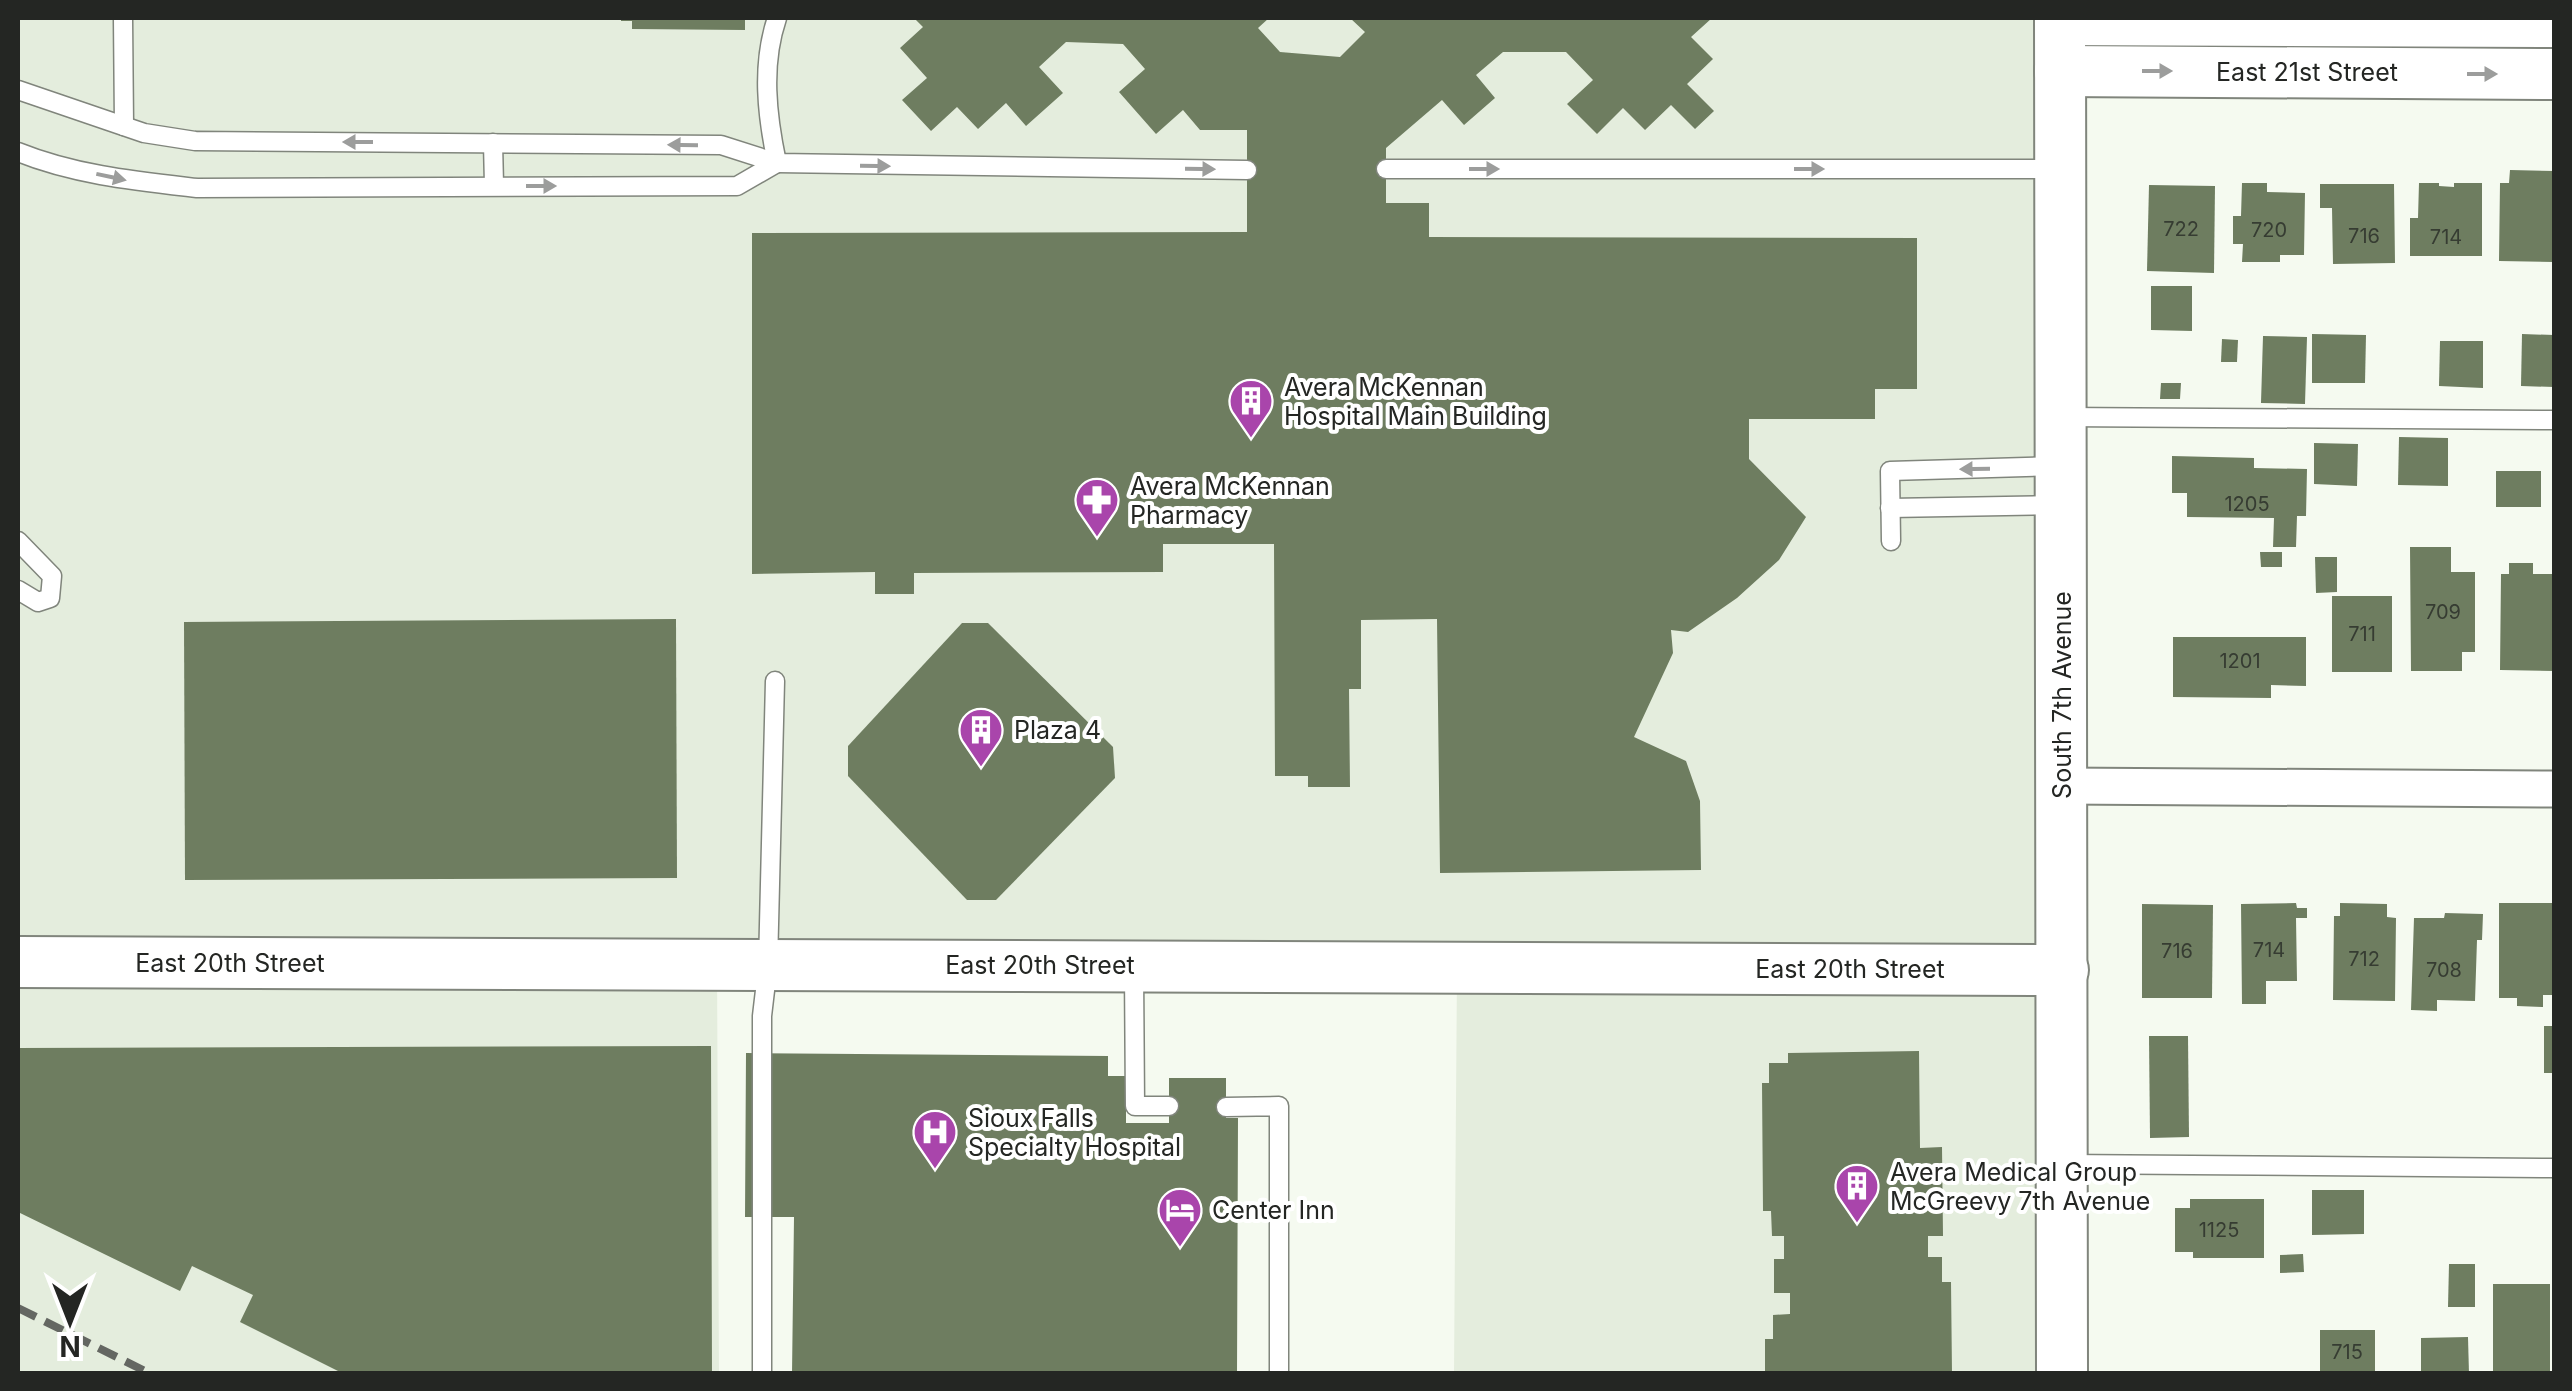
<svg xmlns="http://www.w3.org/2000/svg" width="2572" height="1391" font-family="Inter,sans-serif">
	<rect width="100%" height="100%" fill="#f5faf0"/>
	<path fill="#e4eddd" d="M18,18H2060L2062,1373H1454L1457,968L717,965L719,1373H18Z"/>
	<g fill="#6e7d60">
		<path d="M621,18H745V30L632,29V21H621Z"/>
		<path d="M914,18H1269L1258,28L1280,52L1340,57L1365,32L1350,18H1712L1691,37L1713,59L1687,84L1714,111L1695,129L1671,105L1645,130L1623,108L1597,134L1567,104L1593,80L1566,52H1503L1476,75L1495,98L1464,125L1442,100L1386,148V203H1429V237L1917,238V389H1875V419H1749V459L1806,517L1779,560L1737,598L1688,632L1671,630L1673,653L1634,737L1686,761L1700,801L1701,870L1440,873L1437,619L1361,620V689H1349L1350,787H1308V776H1275L1274,544H1163V572L914,573V594H875V572L752,574V233L1247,232V130H1200L1183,110L1156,134L1119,92L1145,69L1123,44L1066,42L1039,67L1063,93L1026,126L1006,103L978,129L957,107L931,131L902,100L927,78L900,48L923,27Z"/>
		<path d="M2510,170L2554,171V262L2499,261L2500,183H2509Z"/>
		<path d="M2242,183H2267V192L2305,193L2304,255H2280V262H2242L2243,244H2233V216H2241Z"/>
		<path d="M2419,183H2439V186L2454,187V183H2482V256H2410V218H2418Z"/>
		<path d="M2320,184H2394L2395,263L2333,264L2332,208H2320Z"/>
		<path d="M2149,185L2215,186L2214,273L2147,271Z"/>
		<path d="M2151,286H2192V331L2151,330Z"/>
		<path d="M2312,334L2366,335L2365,383H2312Z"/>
		<path d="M2522,334L2554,335V387L2521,386Z"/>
		<path d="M2263,336L2307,337L2305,404L2261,403Z"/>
		<path d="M2222,339L2238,340L2237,362H2221Z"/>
		<path d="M2440,341H2483V388L2439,386Z"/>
		<path d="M2161,383H2181L2180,399H2160Z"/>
		<path d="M2399,437L2448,438V486L2398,485Z"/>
		<path d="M2314,443L2358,444L2357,486L2314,484Z"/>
		<path d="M2172,456L2254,458V468L2307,469L2306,516H2297L2296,547H2273L2274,518L2187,517V493H2172Z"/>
		<rect x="2496" y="471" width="45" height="36"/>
		<path d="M2410,547H2451V572H2475V652H2462V671H2411Z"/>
		<path d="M2260,552H2282V567H2261Z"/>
		<path d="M2315,557H2337V592L2316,593Z"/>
		<path d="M2509,563H2533V574H2554V671L2500,670L2501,574H2509Z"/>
		<rect x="2332" y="596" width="60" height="76"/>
		<path d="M676,619L677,878L185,880L184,622Z"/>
		<path d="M962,623H988L1113,747L1115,778L996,900H967L848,776V746Z"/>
		<path d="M2173,637H2306V686L2271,685V698L2173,697Z"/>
		<path d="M2296,903L2297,908H2307V918H2296L2297,981H2266V1004H2242L2241,904Z"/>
		<path d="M2340,903L2387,904V917L2396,918L2395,1001L2333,1000L2334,916H2340Z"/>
		<path d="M2499,903H2554V995H2543V1007L2517,1006V998H2499Z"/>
		<path d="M2142,904L2213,905L2212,998H2142Z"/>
		<path d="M2445,913L2483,914L2482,940H2477L2475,1001L2437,1000V1011L2411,1010L2414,918H2444Z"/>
		<rect x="2544" y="1026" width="10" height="47"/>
		<path d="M2149,1036H2188L2189,1137L2150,1138Z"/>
		<path d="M711,1046L712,1374H344L240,1322L253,1295L192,1266L180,1291L18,1212V1048Z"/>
		<path d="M1919,1051L1920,1148L1942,1147L1943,1236H1928V1257H1942V1282H1951L1952,1374H1765V1339H1773V1315L1790,1314V1293H1774V1259H1784V1236H1772L1771,1211H1763L1762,1083H1769V1063H1788V1053Z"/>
		<path d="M746,1053L1108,1056V1076H1126V1123H1169V1078H1226V1118H1238L1237,1374H792L794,1217H745Z"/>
		<path d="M2312,1190H2364V1234L2312,1235Z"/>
		<path d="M2190,1199H2264V1258H2193V1252H2175V1208H2190Z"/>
		<path d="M2303,1254L2304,1272L2280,1273V1255Z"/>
		<path d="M2449,1264H2475V1307H2448Z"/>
		<rect x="2493" y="1284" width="57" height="90"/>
		<rect x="2320" y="1330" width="55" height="44"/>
		<path d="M2468,1337L2469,1374H2421V1338Z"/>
	</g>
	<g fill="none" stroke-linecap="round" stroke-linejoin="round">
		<defs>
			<g id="lane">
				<path d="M123,18L124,126"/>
				<path d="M777,18C761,65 767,116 777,163"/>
				<path d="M18,90L144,133L195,141L721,145L777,163L1247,170"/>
				<path d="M493,143L494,185"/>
				<path d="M18,152C75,175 136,181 197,188L737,186L777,163"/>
				<path d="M1386,169H2056"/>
				<path d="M2061,417L2554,420"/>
				<path d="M1890,508L2060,505"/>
				<path d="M18,541L52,576L50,598L38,602L18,590"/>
				<path d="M1891,541L1890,471L2056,466"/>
				<path d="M1134,970L1135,1106H1169"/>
				<path d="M1226,1107L1279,1106V1374"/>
				<path d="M2063,1164L2554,1168"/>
				<path d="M762,1374V1016L768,965L775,681"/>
			</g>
			<path id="street" d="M2062,786L2554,789"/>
			<g id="secondary">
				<path d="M2060,18L2062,1374"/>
				<path d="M2060,20L2554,22"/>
				<path d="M2060,71L2554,74"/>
				<path d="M18,962L2063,970"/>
			</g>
		</defs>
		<use href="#lane" stroke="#80857c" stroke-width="21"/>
		<use href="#street" stroke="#80857c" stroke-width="39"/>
		<use href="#secondary" stroke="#80857c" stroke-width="54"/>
		<use href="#lane" stroke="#fff" stroke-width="18"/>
		<use href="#street" stroke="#fff" stroke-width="35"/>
		<use href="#secondary" stroke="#fff" stroke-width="50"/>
		<path stroke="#646762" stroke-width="8" stroke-dasharray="20 10" stroke-linecap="butt" d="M18,1308L151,1374"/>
	</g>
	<defs><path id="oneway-solid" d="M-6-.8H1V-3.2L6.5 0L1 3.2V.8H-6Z" transform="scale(2.5)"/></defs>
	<g fill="#9c9d9c">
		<use href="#oneway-solid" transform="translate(2157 71)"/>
		<use href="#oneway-solid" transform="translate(2482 74)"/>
		<use href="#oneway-solid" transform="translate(358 142) rotate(-180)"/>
		<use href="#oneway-solid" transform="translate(683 145) rotate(-179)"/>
		<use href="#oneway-solid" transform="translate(875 166) rotate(1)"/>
		<use href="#oneway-solid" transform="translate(1200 169) rotate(1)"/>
		<use href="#oneway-solid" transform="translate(1484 169)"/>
		<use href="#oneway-solid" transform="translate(1809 169)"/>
		<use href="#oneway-solid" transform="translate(111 177) rotate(12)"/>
		<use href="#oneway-solid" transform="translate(541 186)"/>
		<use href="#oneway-solid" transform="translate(1975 469) rotate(179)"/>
	</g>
	<defs>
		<symbol id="building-pin" viewBox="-11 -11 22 30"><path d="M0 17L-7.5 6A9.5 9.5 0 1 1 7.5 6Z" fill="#a945ab" stroke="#fff"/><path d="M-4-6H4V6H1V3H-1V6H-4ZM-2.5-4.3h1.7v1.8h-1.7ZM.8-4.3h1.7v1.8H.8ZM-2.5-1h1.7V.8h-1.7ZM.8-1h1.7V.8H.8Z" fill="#fff"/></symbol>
		<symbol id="pharmacy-pin" viewBox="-11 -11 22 30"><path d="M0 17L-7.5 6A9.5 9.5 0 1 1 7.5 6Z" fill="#a945ab" stroke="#fff"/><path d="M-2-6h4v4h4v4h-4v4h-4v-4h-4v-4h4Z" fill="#fff"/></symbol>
		<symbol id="hospital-pin" viewBox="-11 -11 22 30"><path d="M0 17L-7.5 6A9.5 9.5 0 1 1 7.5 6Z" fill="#a945ab" stroke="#fff"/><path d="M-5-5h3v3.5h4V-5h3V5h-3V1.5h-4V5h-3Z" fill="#fff"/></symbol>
		<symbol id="hotel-pin" viewBox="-11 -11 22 30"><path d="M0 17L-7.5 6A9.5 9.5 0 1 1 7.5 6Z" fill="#a945ab" stroke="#fff"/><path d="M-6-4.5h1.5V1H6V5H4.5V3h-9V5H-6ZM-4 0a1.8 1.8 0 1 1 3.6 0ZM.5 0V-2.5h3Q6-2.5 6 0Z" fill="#fff"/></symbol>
	</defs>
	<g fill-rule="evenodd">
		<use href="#building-pin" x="1226" y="376" width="50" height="68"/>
		<use href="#pharmacy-pin" x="1072" y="475" width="50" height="68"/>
		<use href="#building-pin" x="956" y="705" width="50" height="68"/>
		<use href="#hospital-pin" x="910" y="1107" width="50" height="68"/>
		<use href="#building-pin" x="1832" y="1161" width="50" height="68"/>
		<use href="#hotel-pin" x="1155" y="1185" width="50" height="68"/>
	</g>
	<g text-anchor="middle" stroke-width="8" stroke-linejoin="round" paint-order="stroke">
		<g font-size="20" fill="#363c32">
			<text x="2181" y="236">722</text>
			<text x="2269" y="237">720</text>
			<text x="2364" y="243">716</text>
			<text x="2446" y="244">714</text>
			<text x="2247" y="511">1205</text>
			<text x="2443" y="619">709</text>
			<text x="2362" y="641">711</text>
			<text x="2240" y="668">1201</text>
			<text x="2269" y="957">714</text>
			<text x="2177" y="958">716</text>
			<text x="2364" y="966">712</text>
			<text x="2444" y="977">708</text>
			<text x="2219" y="1237">1125</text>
			<text x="2347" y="1359">715</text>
		</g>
		<g font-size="25" fill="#242623" stroke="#fff">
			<text x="2307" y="81">East 21st Street</text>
			<text transform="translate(2062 695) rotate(-90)" y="9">South 7th Avenue</text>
			<text x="230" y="972">East 20th Street</text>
			<text x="1040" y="974">East 20th Street</text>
			<text x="1850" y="978">East 20th Street</text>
		</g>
		<g font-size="25" fill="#242623" stroke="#fff" text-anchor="start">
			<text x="1284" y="396">Avera McKennan<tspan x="1284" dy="29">Hospital Main Building</tspan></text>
			<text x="1130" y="495">Avera McKennan<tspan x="1130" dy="29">Pharmacy</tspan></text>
			<text x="1014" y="739">Plaza 4</text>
			<text x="968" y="1127">Sioux Falls<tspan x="968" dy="29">Specialty Hospital</tspan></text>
			<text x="1890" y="1181">Avera Medical Group<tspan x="1890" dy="29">McGreevy 7th Avenue</tspan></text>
			<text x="1212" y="1219">Center Inn</text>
		</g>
	</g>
	<rect width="2572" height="1391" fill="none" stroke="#242623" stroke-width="40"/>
	<g transform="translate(70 1321) rotate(180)" stroke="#ffffff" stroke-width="8" paint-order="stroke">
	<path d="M0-8L18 38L0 25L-18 38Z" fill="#242623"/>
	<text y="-15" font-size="28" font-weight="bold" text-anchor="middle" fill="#242623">N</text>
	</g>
</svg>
